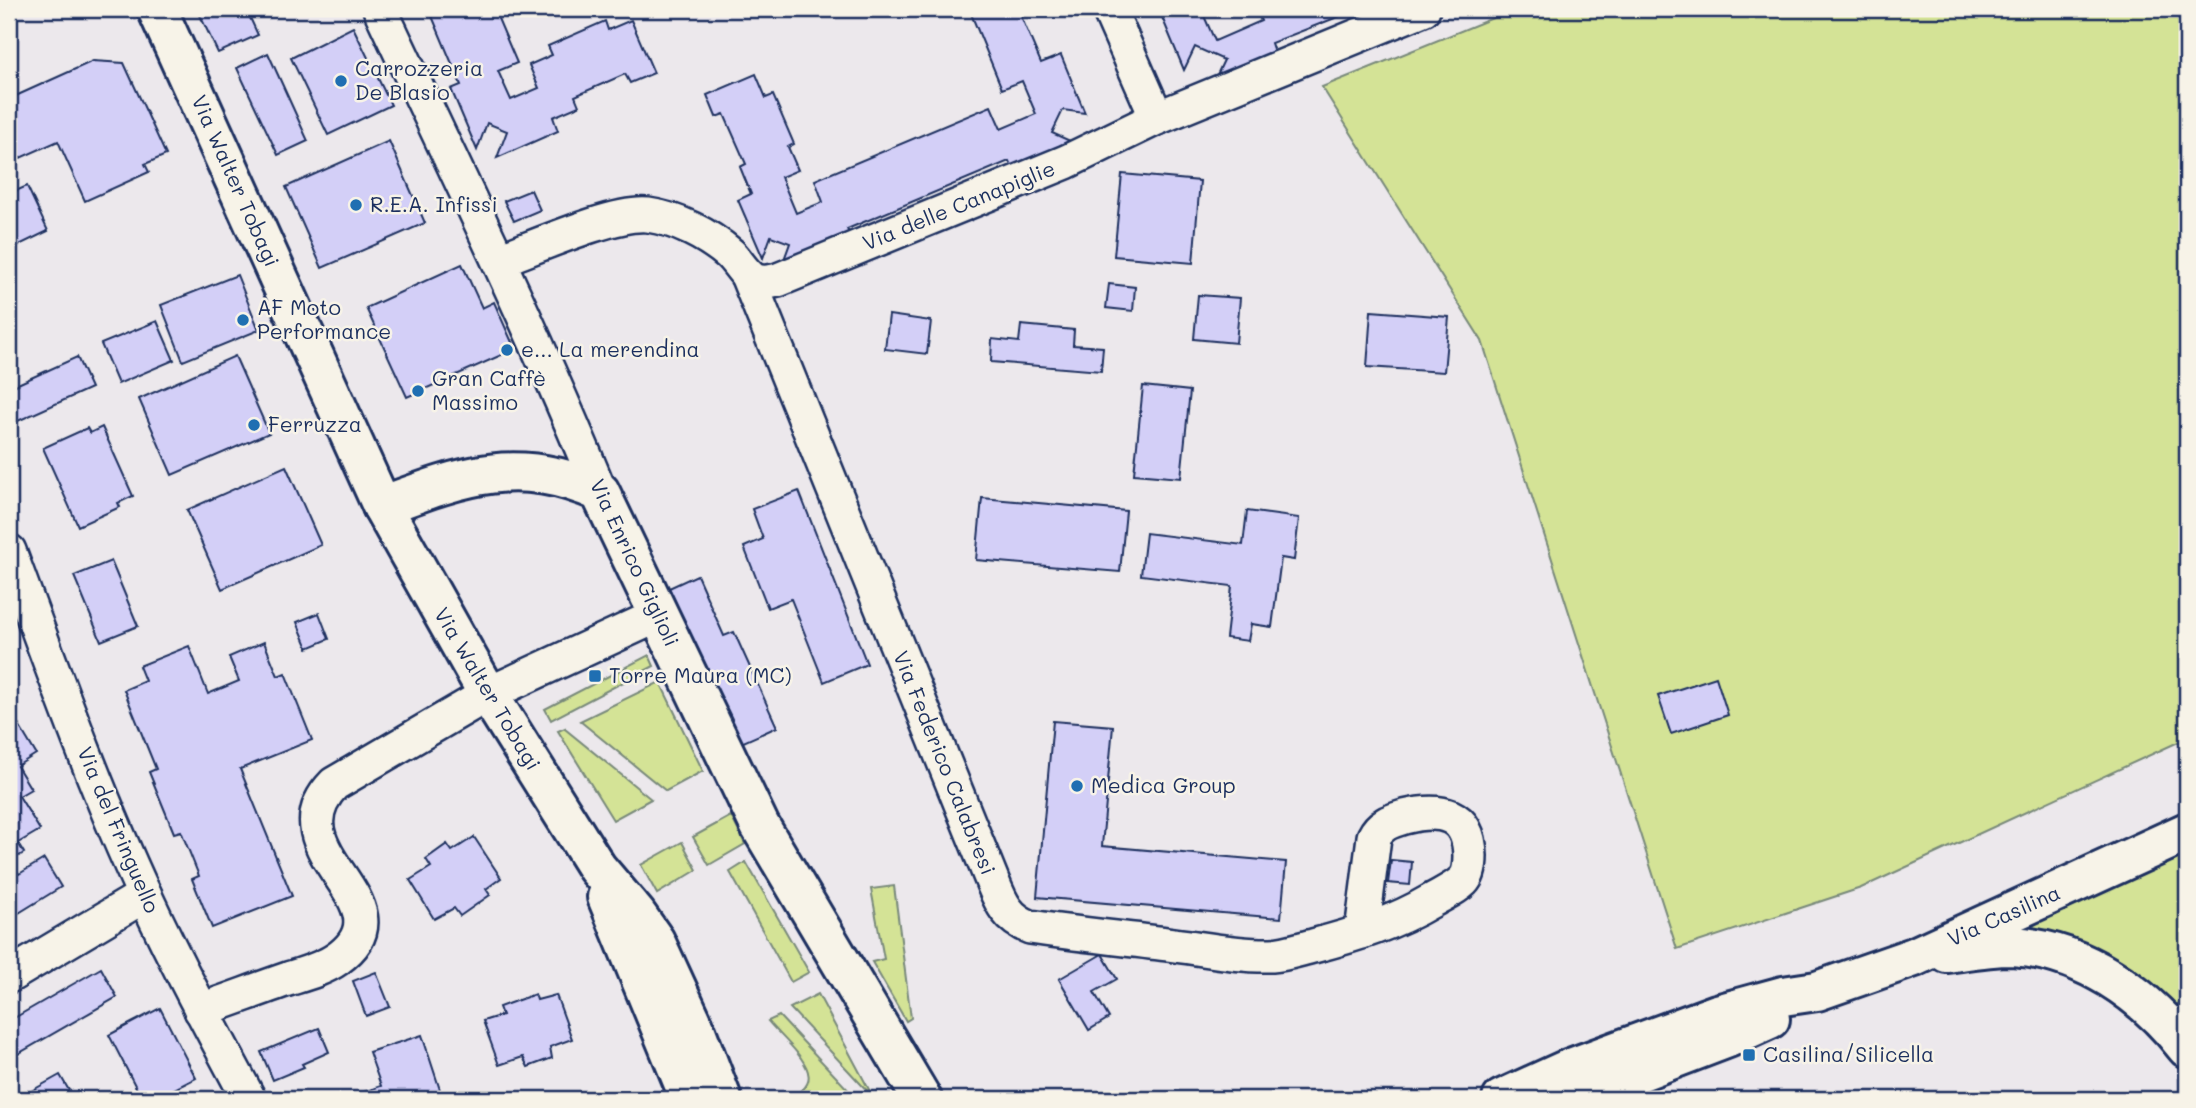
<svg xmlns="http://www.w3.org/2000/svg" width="2196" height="1108" font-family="Mali,sans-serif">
	<rect width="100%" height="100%" fill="#ece8ec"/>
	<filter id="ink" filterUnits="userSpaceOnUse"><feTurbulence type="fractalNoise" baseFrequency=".0143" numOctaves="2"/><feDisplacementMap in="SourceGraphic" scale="14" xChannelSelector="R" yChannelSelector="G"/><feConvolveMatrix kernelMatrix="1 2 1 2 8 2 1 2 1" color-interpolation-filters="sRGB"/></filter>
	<g filter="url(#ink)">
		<g fill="#d4e396" stroke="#78897a" stroke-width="2">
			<path d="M1515,9H2187V738L1861,888L1677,949L1482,341L1322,87Z"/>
			<path d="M649,655L654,666L551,720L545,709Z"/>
			<path d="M660,682L703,771L666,791L580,721Z"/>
			<path d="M565,728V729L651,799L613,820L558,731Z"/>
			<path d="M731,816L745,844L709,865L693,837Z"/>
			<path d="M682,842L697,870L657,894L641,865Z"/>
			<path d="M2187,851V906L2184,932L2187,1019C2155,983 2115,951 2068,938C2047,932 2024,932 2003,929Z"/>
			<path d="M746,862L809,972L791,982L730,872Z"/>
			<path d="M894,886L911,1018L906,1021L872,962L884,959L871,889Z"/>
			<path d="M818,994L873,1097L790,1008Z"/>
			<path d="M779,1016L854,1096L834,1099H780C841,1085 789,1046 768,1021Z"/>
		</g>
		<g fill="#d3cff7" stroke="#1b2f5e" stroke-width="2">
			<path d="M197,9H246L258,35L218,53Z"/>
			<path d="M429,9H494L517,63L498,71L511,100L539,88L529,65L552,55L548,46L605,21L608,30L631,20L654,73L630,83L625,74L575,96L579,106L553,117L558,131L497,158L507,131L487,123L477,150L451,89L461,85Z"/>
			<path d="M969,9H1018L1041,63L1061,55L1085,113L1063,110L1052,133L1079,145L1014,172L1009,161L847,229L852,239L781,268L790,243L771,236L763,258L738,200L751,194L740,167L746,164L724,114L716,117L707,95L756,74L766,98L773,95L794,144L788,147L798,170L781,177L796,213L823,202L815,180L991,106L1001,129L1036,114L1022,81L1002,89Z"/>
			<path d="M1201,9L1215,41L1261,21L1256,9H1358L1271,43L1275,55L1215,79L1224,60L1195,47L1184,70L1159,10Z"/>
			<path d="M353,27L391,105L328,135L291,58Z"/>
			<path d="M268,53L308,141L278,155L237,68Z"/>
			<path d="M93,61L124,63L166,155L145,164L149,172L85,201L58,141L9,163V99Z"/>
			<path d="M389,141L425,223L322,268L286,187Z"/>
			<path d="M1122,174L1200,181L1193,263L1114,256Z"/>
			<path d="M27,186L48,231L9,250V194Z"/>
			<path d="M531,190L540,210L514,221L504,201Z"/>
			<path d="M462,264L482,308L494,302L515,349L407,397L366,308Z"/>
			<path d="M237,275L259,330L183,361L161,305Z"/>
			<path d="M1109,284L1135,287L1133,311L1106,308Z"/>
			<path d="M1198,295L1240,298L1236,343L1194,339Z"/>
			<path d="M1371,311L1449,317L1444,372L1367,367Z"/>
			<path d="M889,315L931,321L927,354L885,349Z"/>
			<path d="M157,321L174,360L118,384L101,344Z"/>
			<path d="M1021,325L1074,330L1073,345L1103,347L1101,371L991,362L992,339L1019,342Z"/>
			<path d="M235,356L269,433L172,475L139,399Z"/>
			<path d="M77,357L91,388L9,425V388Z"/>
			<path d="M1143,386L1190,391L1181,478L1134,474Z"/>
			<path d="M102,427L133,496L118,503L120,507L78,526L43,448L87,428L90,433Z"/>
			<path d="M286,466L321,545L222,589L187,510Z"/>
			<path d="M799,491L867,664L824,682L791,599L768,608L744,547L763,539L752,509Z"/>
			<path d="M982,498L1126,511L1120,572L976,560Z"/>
			<path d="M1247,511L1299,518L1294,560L1281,558L1272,627L1251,624L1248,641L1226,638L1232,586L1141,575L1146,533L1243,545Z"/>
			<path d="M111,561L138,626L101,641L74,576Z"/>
			<path d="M697,575L724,636L734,632L777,727L739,744L669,588Z"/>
			<path d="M319,613L329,639L308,648L297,622Z"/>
			<path d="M264,642L278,676L285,673L312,740L240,769L292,896L212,928L192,879L199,876L181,831L174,833L149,772L156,769L124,690L145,681L139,666L189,646L208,694L239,681L229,657Z"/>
			<path d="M1716,677L1728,715L1671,734L1658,696Z"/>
			<path d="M9,709L36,754L17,766L31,789L19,796L40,830L18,843L24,853L10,861L19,874L44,859L61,887L9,919Z"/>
			<path d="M1053,721L1113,726L1102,846L1286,862L1281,918L1037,897Z"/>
			<path d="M474,837L501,878L486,889L490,895L460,916L454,908L434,919L410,880L431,867L426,859L447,844L452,851Z"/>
			<path d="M1391,860L1412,862L1410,885L1388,883Z"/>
			<path d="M1102,954L1117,979L1094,992L1109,1018L1089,1030L1059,979Z"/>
			<path d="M101,968L117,997L9,1059V1021Z"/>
			<path d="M376,972L390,1007L366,1016L353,981Z"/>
			<path d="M535,994L537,1000L556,995L572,1039L550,1047L552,1058L528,1067L523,1057L499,1065L483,1021L502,1015L499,1007Z"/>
			<path d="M160,1008L196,1078L155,1099H142L109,1035Z"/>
			<path d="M319,1028L329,1052L302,1064L304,1067L273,1080L261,1052Z"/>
			<path d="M422,1035L443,1099H350L349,1097L381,1086L369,1052Z"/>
			<path d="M60,1075L74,1099H17Z"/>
		</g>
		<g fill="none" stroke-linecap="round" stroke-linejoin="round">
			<defs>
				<g id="minor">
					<path d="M380,9C455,169 533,328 600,492"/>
					<path d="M1109,9L1157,118"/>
					<path d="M499,260C533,248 615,211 648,215C677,219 708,235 730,254C739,263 745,276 756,281C763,283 771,282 778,280L1066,162L1157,118L1423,9"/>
					<path d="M747,275L993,883C1001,903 1008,919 1030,927C1075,934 1121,938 1167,944C1201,948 1237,956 1272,955C1286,954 1300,949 1313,946C1355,935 1394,923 1431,901C1441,895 1455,889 1463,881C1469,875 1470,865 1470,856C1469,812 1440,808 1404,817C1391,821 1380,824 1374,837L1362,932"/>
					<path d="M9,551C52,667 93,784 145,896C177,965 213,1032 249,1099"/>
					<path d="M9,976L145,895"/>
					<path d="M201,1010C230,1000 259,989 288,979C304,974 323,969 337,959C416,903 268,852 334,784L488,694L659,615"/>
				</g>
				<g id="tertiary">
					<path d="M157,9L382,506L488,694L597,868L636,914L655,941L694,1026L722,1099"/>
					<path d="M382,506C463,476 516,455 600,492L760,826L922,1099"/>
					<path d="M607,897L690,1099"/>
				</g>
				<g id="secondary">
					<path d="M1947,953C1968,950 1989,946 2011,946C2082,949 2145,994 2187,1048"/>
					<path d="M1502,1099L1568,1069L1717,1014L1783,996L1817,991L1914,957L2187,832"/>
					<path d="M1568,1099L1728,1038L1770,1019"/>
				</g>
			</defs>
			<use href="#minor" stroke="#1b2f5e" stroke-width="38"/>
			<use href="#tertiary" stroke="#1b2f5e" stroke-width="44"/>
			<use href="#secondary" stroke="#1b2f5e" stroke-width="44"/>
			<use href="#minor" stroke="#f7f3e8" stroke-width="33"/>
			<use href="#tertiary" stroke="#f7f3e8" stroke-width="38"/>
			<use href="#secondary" stroke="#f7f3e8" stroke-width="38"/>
		</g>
	</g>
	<g fill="#1f6fb2" stroke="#f7f3e8" stroke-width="2.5">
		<circle cx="341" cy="81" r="7"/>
		<circle cx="356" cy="205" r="7"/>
		<circle cx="243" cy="320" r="7"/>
		<circle cx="507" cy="350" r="7"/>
		<circle cx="418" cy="391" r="7"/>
		<circle cx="254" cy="425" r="7"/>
		<rect x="588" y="669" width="14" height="14" rx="3.5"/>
		<circle cx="1077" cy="786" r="7"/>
		<rect x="1742" y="1048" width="14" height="14" rx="3.5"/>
	</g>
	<g text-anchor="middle" stroke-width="5" stroke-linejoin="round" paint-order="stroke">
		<g font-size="21" fill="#1b2f5e" stroke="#f7f3e8" text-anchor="start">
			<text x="355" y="76">Carrozzeria<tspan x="355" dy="24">De Blasio</tspan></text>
			<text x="370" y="212">R.E.A. Infissi</text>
			<text x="257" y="315">AF Moto<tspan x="257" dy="24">Performance</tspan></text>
			<text x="521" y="357">e... La merendina</text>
			<text x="432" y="386">Gran Caffè<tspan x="432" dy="24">Massimo</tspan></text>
			<text x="268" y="432">Ferruzza</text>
			<text x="609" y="683">Torre Maura (MC)</text>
			<text x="1091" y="793">Medica Group</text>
			<text x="1763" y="1062">Casilina/Silicella</text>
		</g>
		<g font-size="21" fill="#1b2f5e" stroke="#f7f3e8">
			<text transform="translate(235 181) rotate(66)" y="7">Via Walter Tobagi</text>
			<text transform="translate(959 206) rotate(-22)" y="7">Via delle Canapiglie</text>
			<text transform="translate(634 563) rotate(65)" y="7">Via Enrico Giglioli</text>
			<text transform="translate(487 689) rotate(59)" y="7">Via Walter Tobagi</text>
			<text transform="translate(944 763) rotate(68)" y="7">Via Federico Calabresi</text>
			<text transform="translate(118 830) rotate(67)" y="7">Via del Fringuello</text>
			<text transform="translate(2004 916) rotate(-24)" y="7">Via Casilina</text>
		</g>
	</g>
	<rect width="2196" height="1108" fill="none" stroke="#f7f3e8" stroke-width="35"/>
	<rect x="18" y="18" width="2161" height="1073" fill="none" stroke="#1b2f5e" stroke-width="2.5" filter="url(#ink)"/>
</svg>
